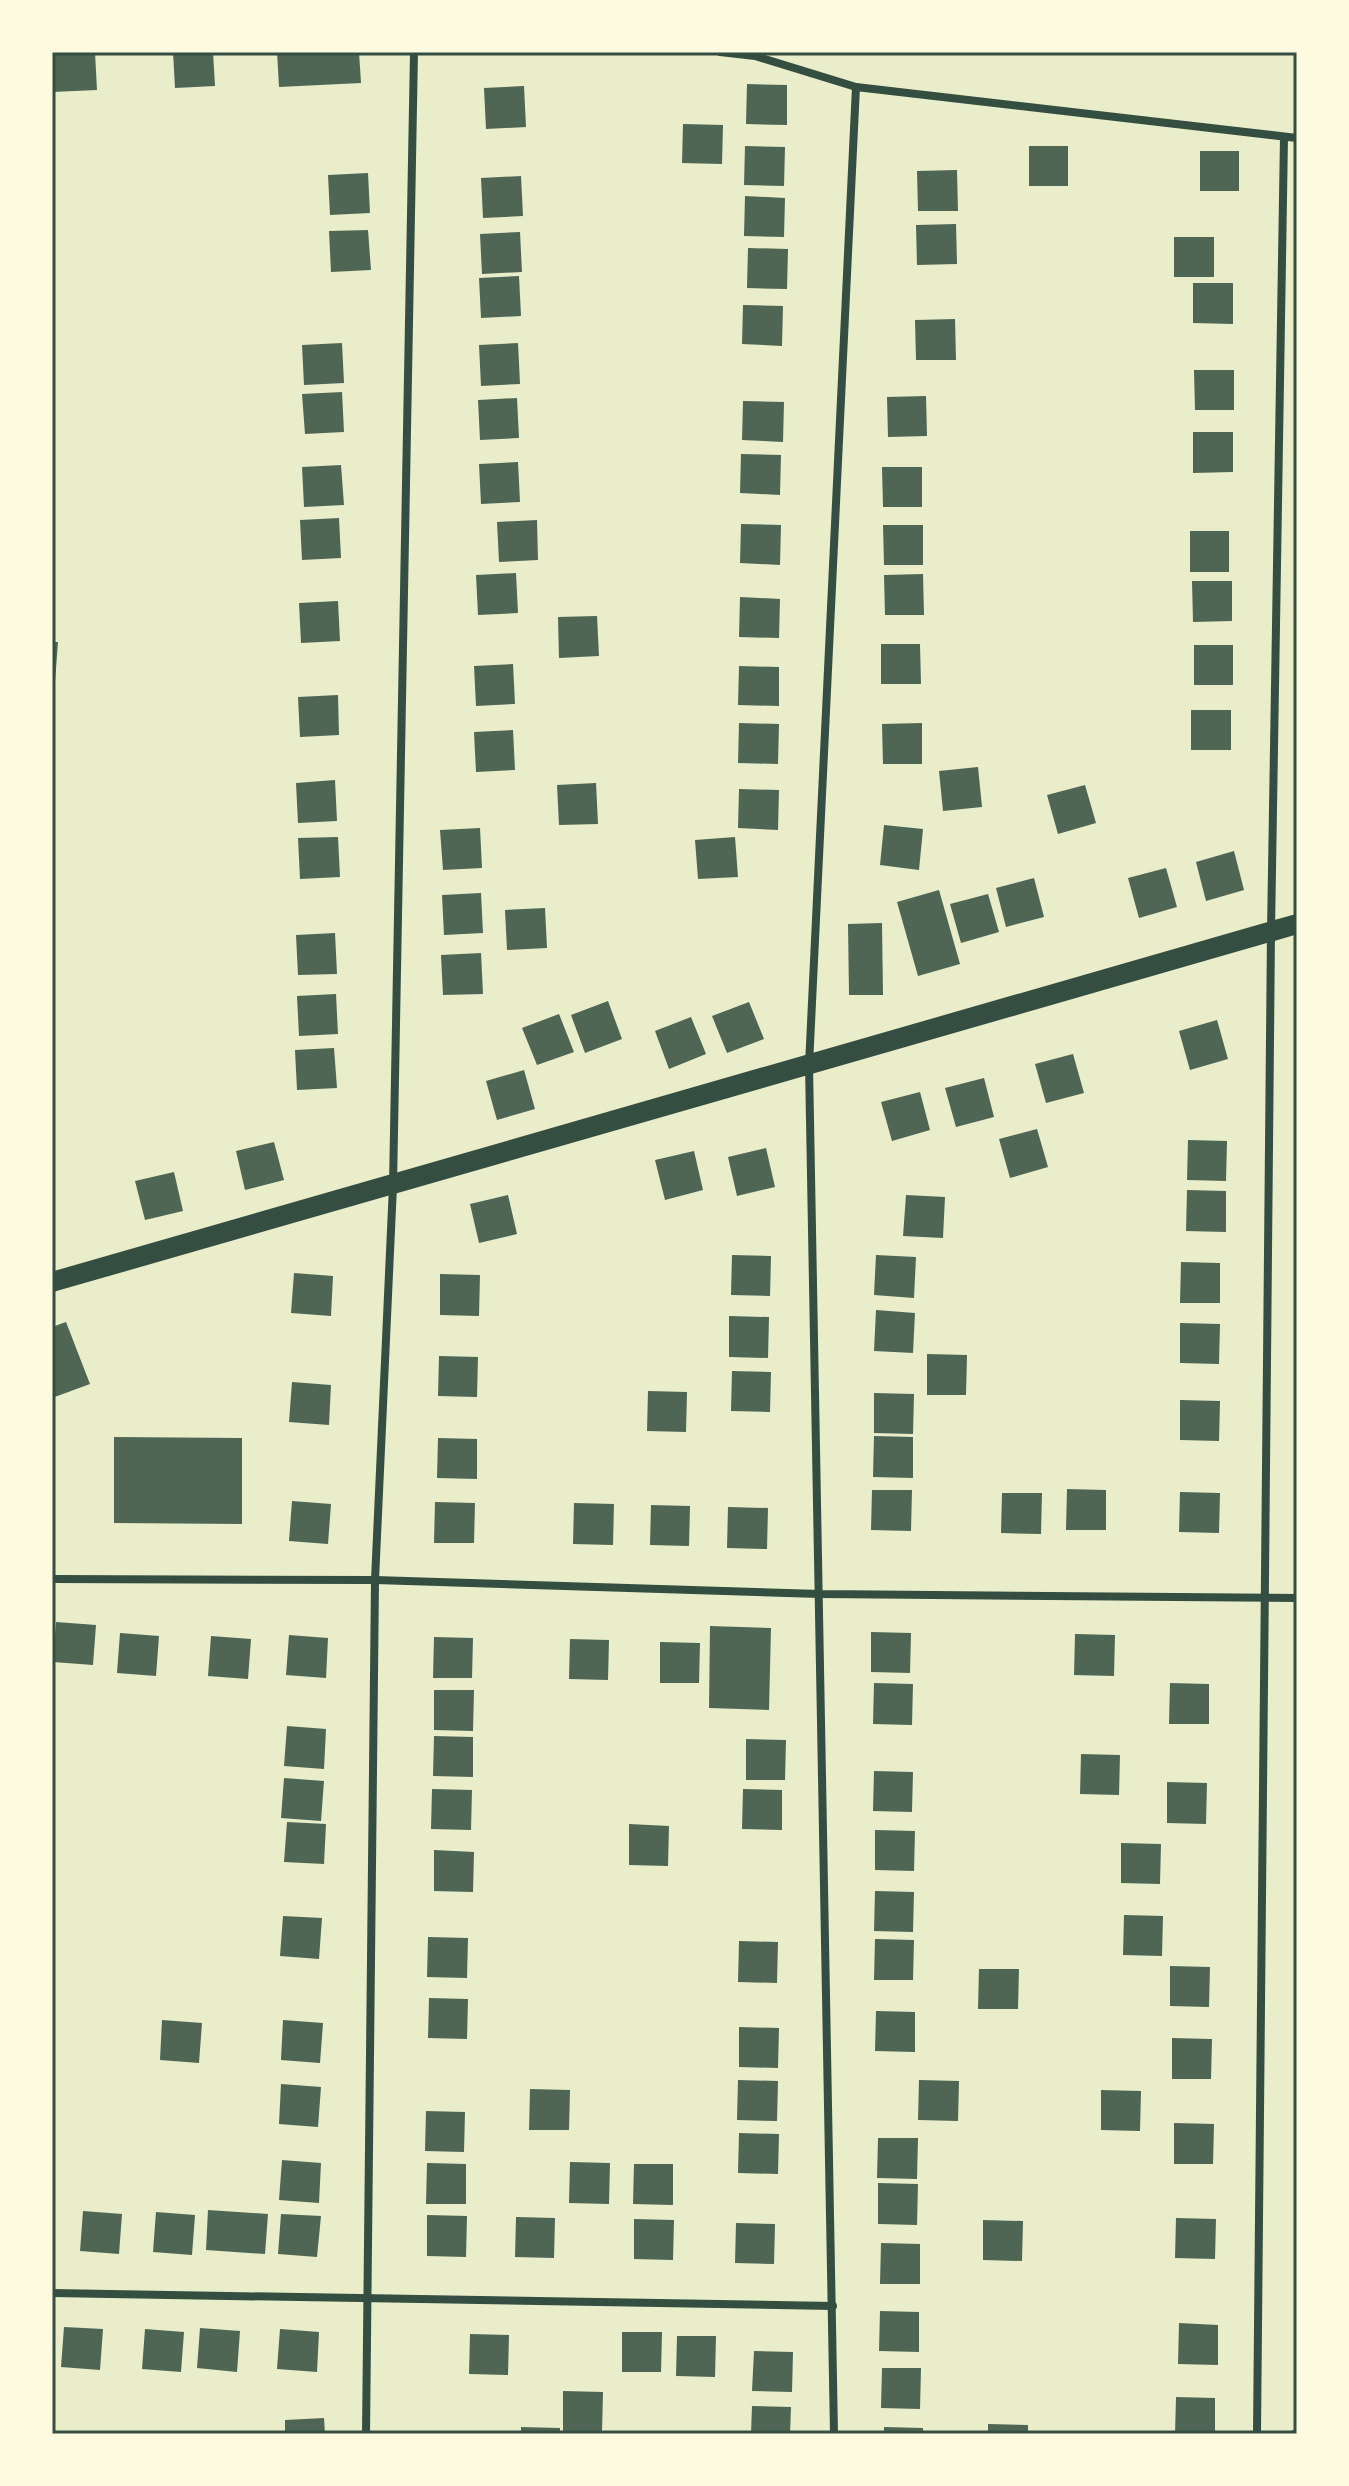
<svg xmlns="http://www.w3.org/2000/svg" width="1349" height="2486" font-family="Manrope,sans-serif">
	<rect width="100%" height="100%" fill="#e9edc9"/>
	<g fill="#4f6655">
		<path d="M52,52H95L97,90L52,92Z"/>
		<path d="M173,52H213L215,86L175,88Z"/>
		<path d="M277,52H359L361,83L279,87Z"/>
		<path d="M747,84L787,85V125L746,124Z"/>
		<path d="M524,86L526,127L486,129L484,88Z"/>
		<path d="M683,124L723,125L722,164L682,163Z"/>
		<path d="M745,146L785,147L784,186L744,185Z"/>
		<rect x="1029" y="146" width="39" height="40"/>
		<rect x="1200" y="151" width="39" height="40"/>
		<path d="M957,170L958,211H918L917,171Z"/>
		<path d="M368,173L370,213L330,215L328,175Z"/>
		<path d="M521,176L523,216L483,218L481,178Z"/>
		<path d="M745,196L785,198L784,237L744,236Z"/>
		<path d="M956,224L957,264L917,265L916,225Z"/>
		<path d="M368,230L371,270L331,272L329,231Z"/>
		<path d="M520,232L522,272L482,274L480,234Z"/>
		<rect x="1174" y="237" width="40" height="40"/>
		<path d="M748,248L788,249L787,289L747,288Z"/>
		<path d="M519,276L521,316L481,318L479,278Z"/>
		<path d="M1193,283H1233V324L1193,323Z"/>
		<path d="M743,305L783,306L782,346L742,344Z"/>
		<path d="M955,319L956,360H916L915,320Z"/>
		<path d="M342,343L344,383L304,385L302,345Z"/>
		<path d="M518,343L520,384L481,386L479,345Z"/>
		<path d="M1194,370H1234V410H1195Z"/>
		<path d="M342,392L344,432L305,434L302,394Z"/>
		<path d="M926,396L927,436L888,437L887,397Z"/>
		<path d="M517,398L519,438L480,440L478,400Z"/>
		<path d="M743,401L784,402L783,442L742,440Z"/>
		<path d="M1193,432H1233V472L1193,473Z"/>
		<path d="M741,454L781,455L780,495L740,493Z"/>
		<path d="M518,462L520,502L481,504L479,464Z"/>
		<path d="M341,465L344,505L304,507L302,467Z"/>
		<path d="M882,467H922V507H883Z"/>
		<path d="M339,518L341,558L302,560L300,520Z"/>
		<path d="M537,520L538,560L499,562L497,522Z"/>
		<path d="M741,524L781,525L780,565L740,563Z"/>
		<path d="M883,525H923V565H884Z"/>
		<rect x="1190" y="531" width="39" height="41"/>
		<path d="M516,573L518,613L478,615L476,575Z"/>
		<path d="M923,574L924,615H885L884,575Z"/>
		<path d="M1192,581H1232V621L1193,622Z"/>
		<path d="M740,597L780,599L779,638L739,637Z"/>
		<path d="M338,601L340,641L301,643L299,603Z"/>
		<path d="M597,616L599,656L559,658L558,617Z"/>
		<path d="M52,642H58L55,682H52Z"/>
		<path d="M881,644H920L921,684H881Z"/>
		<rect x="1194" y="645" width="39" height="40"/>
		<path d="M513,664L515,704L476,706L474,666Z"/>
		<path d="M739,666L779,667V706L738,705Z"/>
		<path d="M338,695L339,735L300,737L298,697Z"/>
		<rect x="1191" y="710" width="40" height="40"/>
		<path d="M739,723L779,724L778,764L738,763Z"/>
		<path d="M922,723V764H883L882,724Z"/>
		<path d="M513,730L515,770L476,772L474,732Z"/>
		<path d="M978,767L982,807L943,811L939,771Z"/>
		<path d="M335,780L337,821L298,823L296,783Z"/>
		<path d="M596,783L598,824L559,825L557,785Z"/>
		<path d="M1085,785L1096,823L1058,834L1047,795Z"/>
		<path d="M739,789L779,790L778,830L738,828Z"/>
		<path d="M884,825L923,829L919,870L880,865Z"/>
		<path d="M480,828L482,868L443,870L440,830Z"/>
		<path d="M338,837L340,877L300,879L298,838Z"/>
		<path d="M735,837L738,877L698,879L695,840Z"/>
		<path d="M1234,851L1244,890L1206,901L1196,862Z"/>
		<path d="M1166,868L1177,907L1139,918L1128,878Z"/>
		<path d="M1034,878L1044,917L1006,927L996,888Z"/>
		<path d="M939,890L960,964L918,976L897,902Z"/>
		<path d="M481,893L483,933L444,935L442,895Z"/>
		<path d="M988,894L999,932L961,943L950,904Z"/>
		<path d="M545,908L547,948L507,950L505,910Z"/>
		<path d="M882,923L883,995H849L848,924Z"/>
		<path d="M335,933L337,974L298,975L296,935Z"/>
		<path d="M481,953L483,994L443,995L441,955Z"/>
		<path d="M336,994L338,1034L299,1036L297,996Z"/>
		<path d="M608,1001L622,1039L585,1053L571,1015Z"/>
		<path d="M749,1002L764,1039L727,1053L712,1016Z"/>
		<path d="M559,1014L574,1052L537,1065L522,1028Z"/>
		<path d="M691,1017L706,1054L669,1069L655,1031Z"/>
		<path d="M1217,1020L1228,1059L1190,1070L1179,1031Z"/>
		<path d="M334,1048L337,1088L297,1090L295,1050Z"/>
		<path d="M1073,1054L1084,1093L1046,1103L1035,1064Z"/>
		<path d="M524,1070L535,1109L497,1120L486,1081Z"/>
		<path d="M984,1078L994,1117L956,1127L945,1088Z"/>
		<path d="M920,1092L930,1130L892,1141L881,1102Z"/>
		<path d="M1037,1129L1048,1167L1010,1178L999,1139Z"/>
		<path d="M1188,1140L1227,1141L1226,1181L1187,1180Z"/>
		<path d="M274,1142L284,1180L245,1190L236,1151Z"/>
		<path d="M766,1148L775,1187L737,1196L728,1157Z"/>
		<path d="M694,1151L703,1190L665,1200L655,1160Z"/>
		<path d="M174,1172L183,1211L145,1220L135,1181Z"/>
		<path d="M1187,1190L1226,1191V1232L1186,1231Z"/>
		<path d="M508,1195L517,1234L479,1243L470,1204Z"/>
		<path d="M906,1195L945,1197L943,1238L903,1236Z"/>
		<path d="M732,1255L771,1256L770,1296L731,1295Z"/>
		<path d="M876,1255L916,1257L914,1298L874,1295Z"/>
		<path d="M1181,1262L1220,1263V1303H1180Z"/>
		<path d="M294,1273L333,1276L331,1316L291,1313Z"/>
		<path d="M440,1274L480,1275L479,1316L440,1315Z"/>
		<path d="M876,1310L915,1313L913,1353L874,1351Z"/>
		<path d="M729,1316L769,1317L768,1358L729,1357Z"/>
		<path d="M66,1322L90,1384L52,1398V1327Z"/>
		<path d="M1180,1323L1220,1324L1219,1364L1180,1363Z"/>
		<path d="M927,1354L967,1355L966,1395H927Z"/>
		<path d="M439,1356L478,1357L477,1397L438,1396Z"/>
		<path d="M732,1371L771,1372L770,1412L731,1411Z"/>
		<path d="M292,1382L331,1385L329,1425L289,1422Z"/>
		<path d="M648,1391L687,1392L686,1432L647,1431Z"/>
		<path d="M874,1393L914,1394L913,1434L874,1433Z"/>
		<path d="M1180,1400L1220,1401L1219,1441L1180,1440Z"/>
		<path d="M874,1436L913,1437V1478L873,1477Z"/>
		<path d="M114,1437L242,1438V1524L114,1523Z"/>
		<path d="M438,1438L477,1439V1479L437,1478Z"/>
		<path d="M1067,1489L1106,1490V1530H1066Z"/>
		<path d="M872,1490H912L911,1531L871,1530Z"/>
		<path d="M1180,1492L1220,1493L1219,1533L1179,1532Z"/>
		<path d="M1002,1493H1042L1041,1534L1001,1533Z"/>
		<path d="M292,1501L331,1504L328,1544L289,1541Z"/>
		<path d="M435,1502L475,1503L474,1543H434Z"/>
		<path d="M574,1503L614,1504L613,1545L573,1544Z"/>
		<path d="M651,1505L690,1506L689,1546L650,1545Z"/>
		<path d="M728,1507L768,1508L767,1549L727,1548Z"/>
		<path d="M56,1622L96,1625L93,1665L53,1662Z"/>
		<path d="M710,1626L771,1628L769,1710L709,1708Z"/>
		<path d="M871,1632L911,1633L910,1673L871,1672Z"/>
		<path d="M120,1633L159,1636L156,1676L117,1673Z"/>
		<path d="M1075,1634L1115,1635L1114,1676L1074,1675Z"/>
		<path d="M289,1635L328,1638L326,1678L286,1675Z"/>
		<path d="M211,1636L251,1639L248,1679L208,1676Z"/>
		<path d="M434,1637L473,1638L472,1678H433Z"/>
		<path d="M570,1639L609,1640L608,1680L569,1679Z"/>
		<path d="M660,1642L700,1643L699,1683H660Z"/>
		<path d="M874,1683L913,1684L912,1725L873,1724Z"/>
		<path d="M1170,1683L1209,1684V1724H1169Z"/>
		<path d="M434,1690H474L473,1731L434,1730Z"/>
		<path d="M287,1726L326,1729L324,1769L284,1766Z"/>
		<path d="M434,1736L473,1737V1777L433,1776Z"/>
		<path d="M746,1739L786,1740L785,1780H746Z"/>
		<path d="M1081,1754L1120,1755L1119,1795L1080,1794Z"/>
		<path d="M874,1771L913,1772L912,1812L873,1811Z"/>
		<path d="M284,1778L324,1781L321,1821L281,1818Z"/>
		<path d="M1167,1782L1207,1783L1206,1824L1167,1823Z"/>
		<path d="M432,1789L472,1790L471,1830L431,1829Z"/>
		<path d="M743,1789L782,1790V1830L742,1829Z"/>
		<path d="M287,1822L326,1824L324,1864L284,1862Z"/>
		<path d="M629,1824L669,1826L668,1866L629,1865Z"/>
		<path d="M875,1830L915,1831L914,1871L875,1870Z"/>
		<path d="M1121,1843L1161,1844L1160,1884L1121,1883Z"/>
		<path d="M434,1850L474,1852L473,1892L434,1891Z"/>
		<path d="M875,1891L914,1892L913,1932L874,1931Z"/>
		<path d="M1124,1915L1163,1916L1162,1956L1123,1955Z"/>
		<path d="M283,1916L322,1918L319,1959L280,1956Z"/>
		<path d="M428,1937L468,1938L467,1978L427,1977Z"/>
		<path d="M875,1939L914,1940L913,1980H874Z"/>
		<path d="M739,1941L778,1942L777,1983L738,1982Z"/>
		<path d="M1170,1966L1210,1967L1209,2007L1170,2006Z"/>
		<path d="M979,1969H1019L1018,2009H978Z"/>
		<path d="M429,1998L468,1999L467,2039L428,2038Z"/>
		<path d="M876,2011L915,2012V2052L875,2051Z"/>
		<path d="M162,2020L202,2023L199,2063L160,2060Z"/>
		<path d="M283,2020L323,2023L320,2063L281,2060Z"/>
		<path d="M739,2027L779,2028L778,2068L739,2067Z"/>
		<path d="M1172,2038L1212,2039L1211,2079H1172Z"/>
		<path d="M738,2080L778,2081L777,2121L737,2120Z"/>
		<path d="M919,2080L959,2081L958,2121L918,2120Z"/>
		<path d="M281,2084L321,2087L318,2127L279,2124Z"/>
		<path d="M530,2089L570,2090L569,2130H529Z"/>
		<path d="M1101,2090L1141,2091L1140,2131L1101,2130Z"/>
		<path d="M426,2111L465,2112L464,2152L425,2151Z"/>
		<path d="M1174,2123L1214,2124L1213,2164H1174Z"/>
		<path d="M739,2133L779,2134L778,2174L738,2173Z"/>
		<path d="M878,2138H918L917,2179L877,2178Z"/>
		<path d="M282,2160L321,2163L319,2203L279,2200Z"/>
		<path d="M570,2162L610,2163L609,2204L569,2203Z"/>
		<path d="M427,2163L466,2164V2204H426Z"/>
		<path d="M634,2164H673V2205L633,2204Z"/>
		<path d="M878,2183L918,2184L917,2225L878,2224Z"/>
		<path d="M208,2210L268,2214L265,2254L206,2250Z"/>
		<path d="M83,2211L122,2214L119,2254L80,2251Z"/>
		<path d="M156,2212L195,2215L192,2255L153,2252Z"/>
		<path d="M281,2214L321,2216L317,2257L278,2254Z"/>
		<path d="M427,2215L467,2216L466,2257L427,2256Z"/>
		<path d="M516,2217L555,2218L554,2258L515,2257Z"/>
		<path d="M1176,2218L1216,2219L1215,2259L1175,2258Z"/>
		<path d="M634,2219L674,2220L673,2260L634,2259Z"/>
		<path d="M983,2220L1023,2221L1022,2261L983,2260Z"/>
		<path d="M736,2223L775,2224L774,2264L735,2263Z"/>
		<path d="M881,2243L920,2244V2284H880Z"/>
		<path d="M880,2311L919,2312V2352L879,2351Z"/>
		<path d="M1179,2323L1218,2325V2365L1178,2364Z"/>
		<path d="M64,2327L103,2329L100,2370L61,2367Z"/>
		<path d="M200,2328L240,2331L237,2372L197,2368Z"/>
		<path d="M145,2329L184,2332L181,2372L142,2369Z"/>
		<path d="M280,2329L319,2332L317,2372L277,2369Z"/>
		<path d="M622,2332H662L661,2372H622Z"/>
		<path d="M470,2334L509,2335L508,2375L469,2374Z"/>
		<path d="M677,2336H716L715,2377L676,2376Z"/>
		<path d="M754,2351L793,2352L792,2392L752,2391Z"/>
		<path d="M882,2368H921L920,2409L881,2408Z"/>
		<path d="M563,2391L603,2392L602,2432L563,2431Z"/>
		<path d="M1176,2397L1215,2398V2434H1175Z"/>
		<path d="M752,2406L791,2407L790,2434H751Z"/>
		<path d="M324,2418L325,2434H285V2420Z"/>
		<path d="M988,2424L1028,2425V2434H988Z"/>
		<path d="M521,2427L560,2428V2434H521Z"/>
		<path d="M884,2427L923,2428V2434H884Z"/>
	</g>
	<g fill="none" stroke-linecap="round" stroke-linejoin="round">
		<g stroke="#344e41" stroke-width="8">
			<path d="M720,52L755,56L856,87L1297,138"/>
			<path d="M52,1579L375,1580L820,1594L1297,1598"/>
			<path d="M52,2293L833,2306"/>
			<path d="M366,2434L375,1580L393,1186L414,52"/>
			<path d="M834,2434L809,1065L856,87"/>
			<path d="M1257,2434L1271,931L1284,137"/>
			<path d="M1294,2434L1297,2433"/>
		</g>
		<path stroke="#344e41" stroke-width="20" d="M52,1282L1297,924"/>
	</g>
	<rect width="1349" height="2486" fill="none" stroke="#fefae0" stroke-width="108"/>
	<rect x="54" y="54" width="1241" height="2378" fill="none" stroke="#344e41" stroke-width="3"/>
</svg>
